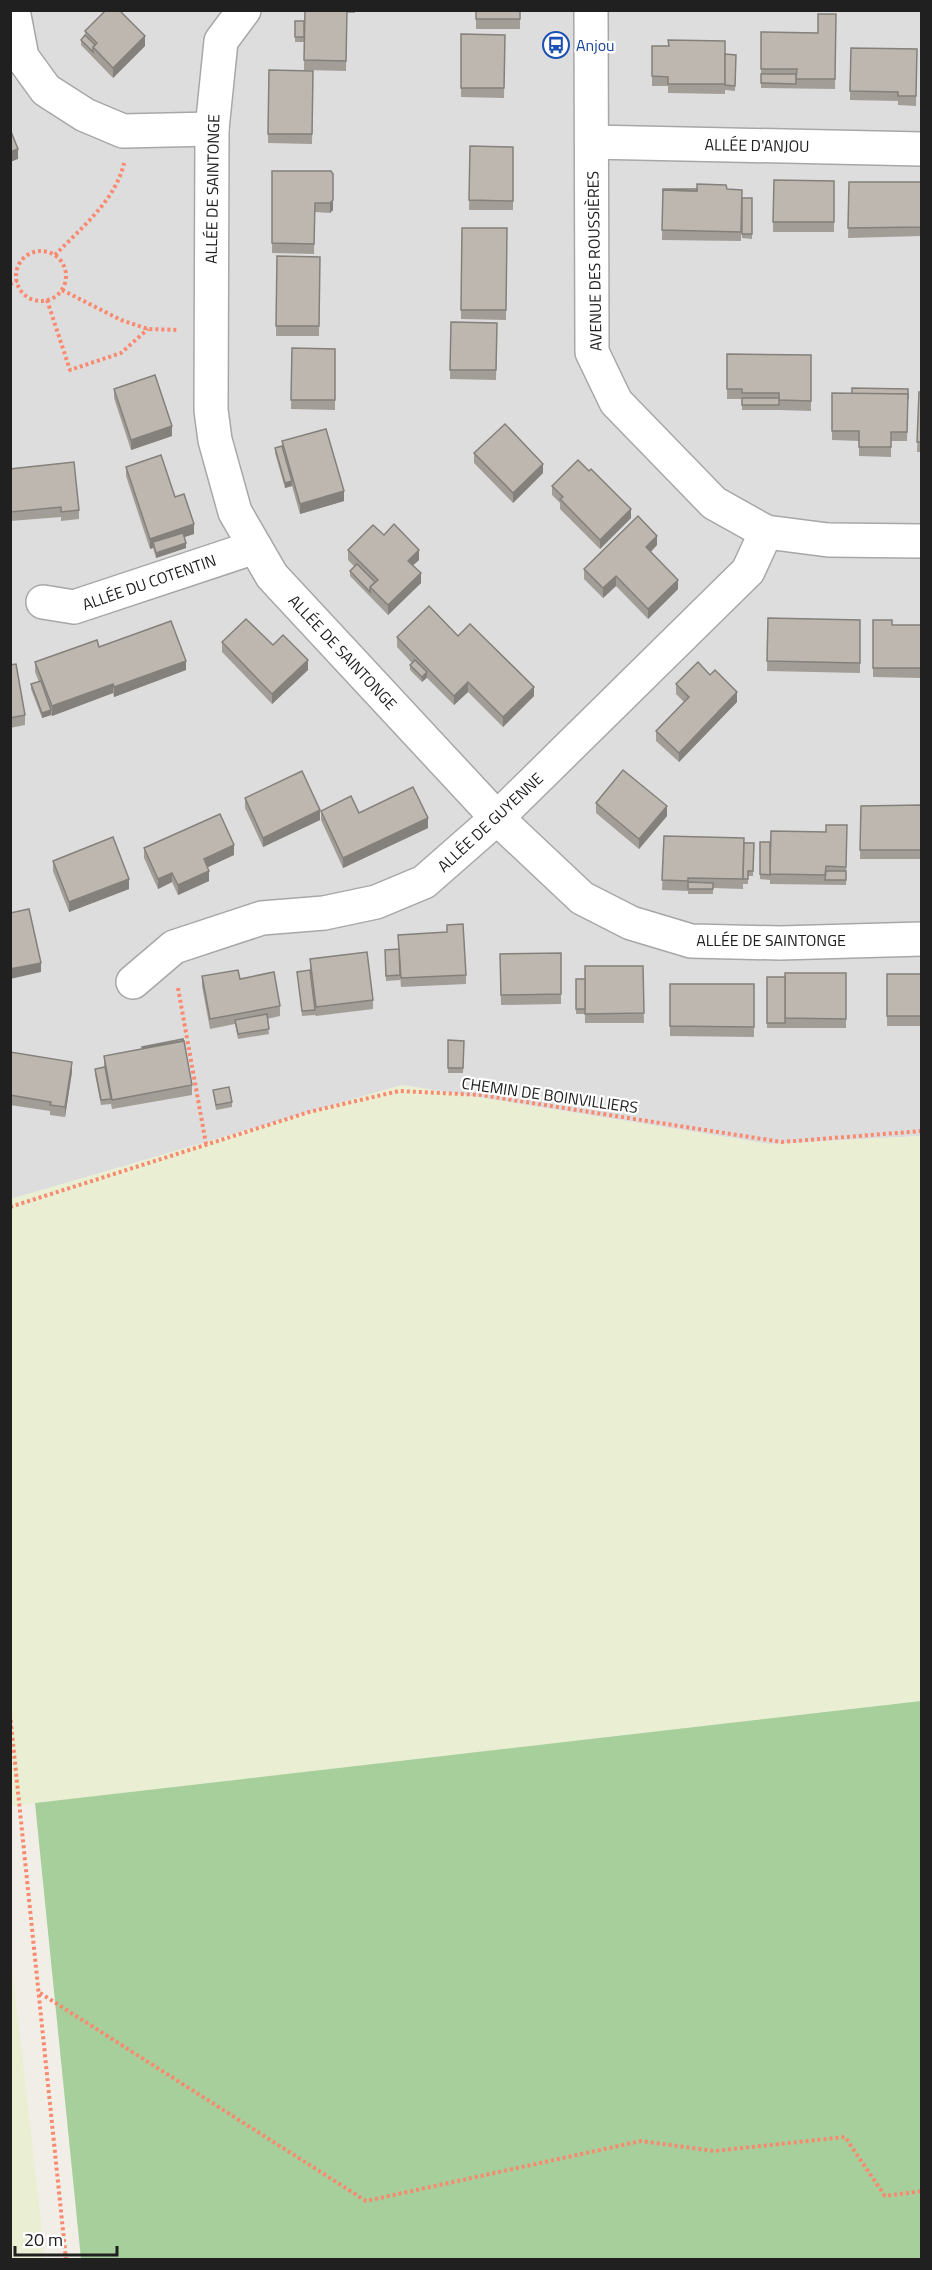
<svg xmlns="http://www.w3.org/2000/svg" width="932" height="2270" font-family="'Titillium Web',sans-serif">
	<rect width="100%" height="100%" fill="#f1eee7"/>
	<path fill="#dedddd" d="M11,11H921V1136L769,1144L402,1085L11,1199Z"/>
	<g fill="#eaefd3">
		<path d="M402,1085L769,1144L921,1136V1701L11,1806V1199Z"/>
		<path d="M10,1956H11L45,2259H11Z"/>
	</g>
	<path fill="#a7cf9c" d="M921,1701V2259H81L35,1803Z"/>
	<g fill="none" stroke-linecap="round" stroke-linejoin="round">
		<defs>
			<g id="minor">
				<path d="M13,10L22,57L46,90L85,115L123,131L212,129"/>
				<path d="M244,10L221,41L212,129L211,410L215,440L235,512L272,576L497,818L582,898L631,923L691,941L780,943L922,939"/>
				<path d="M591,10L592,352L616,402L714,503L766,532L828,540L922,541"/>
				<path d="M592,142L922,149"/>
				<path d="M43,602L74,607L255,547"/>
				<path d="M133,982L174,947L262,918L324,913L376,902L424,882L497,818L748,571L766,532"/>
			</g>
		</defs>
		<use href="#minor" stroke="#a7a7a7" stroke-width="36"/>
		<g stroke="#f98a70" stroke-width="4" stroke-dasharray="3 3" stroke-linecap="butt">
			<circle cx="41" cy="276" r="25"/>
			<path d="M55,255C80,229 116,200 124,163"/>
			<path d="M10,284L17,281"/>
			<path d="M62,290L121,320L148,329L179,330"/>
			<path d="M47,300L70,370L121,353L148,329"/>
			<path d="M178,988L206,1144"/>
			<path d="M10,1207L309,1112L399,1091L481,1095L782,1142L922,1131"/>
			<path d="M10,1714L66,2260"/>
			<path d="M40,1993L366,2201L641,2141L714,2151L845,2137L885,2196L922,2191"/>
		</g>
		<use href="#minor" stroke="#fff" stroke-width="33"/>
	</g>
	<g fill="#a39d97">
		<path d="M305,10H355V13H347L346,71L304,70V42H295V37L304,21Z"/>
		<rect x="476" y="10" width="44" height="19"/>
		<path d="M836,14L835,89L761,88V32L818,33Z"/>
		<path d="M85,31L145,46L113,78L81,45V40L85,35Z"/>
		<path d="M461,34L505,35L504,98L461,97Z"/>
		<path d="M725,41V94L668,93V86H652V46H668Z"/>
		<path d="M851,48L917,49L916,106L898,105V101L850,100Z"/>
		<path d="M725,54L736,55L735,91L725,90Z"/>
		<path d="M269,70L313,71L312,144L268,143Z"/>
		<path d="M470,146L513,147V210H469Z"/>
		<path d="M272,171H331L333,210L330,213L315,212L314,254L272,253Z"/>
		<path d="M774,180L834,181V232H773Z"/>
		<path d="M849,182H921V236L848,238Z"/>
		<path d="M663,189L742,190L741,241L662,240Z"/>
		<path d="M742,198H752V239L742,238Z"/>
		<path d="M462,228H507L506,320L461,319Z"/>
		<path d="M277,256L320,257L319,336H276Z"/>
		<path d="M451,322L497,323L496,380L450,379Z"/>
		<path d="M292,348L335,349V410L291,409Z"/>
		<path d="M727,354L811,355V411L779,410V408V410H742V399H727Z"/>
		<path d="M114,389L172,436L131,450L114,398Z"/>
		<path d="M908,389L907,441H891V457L859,456V441L832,440V393L852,394Z"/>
		<path d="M919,392H921V452H917Z"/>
		<path d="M282,441L344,501L300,514L292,486L285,488L275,453V448L282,446Z"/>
		<path d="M474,453L543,473L513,503L474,463Z"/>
		<path d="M126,467L175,497L194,534L184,537L186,548L156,558L153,548L150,549L126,476Z"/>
		<path d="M10,469L79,510V519L61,521V517L10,521Z"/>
		<path d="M552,486L631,518L600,549L560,509V503L552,495Z"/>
		<path d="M384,535L419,560L413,565L421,583L388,615L350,576V571L354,566L348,560V550Z"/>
		<path d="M657,545L651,552L678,589L648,619L616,586L603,598L584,579V569Z"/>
		<path d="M768,618L860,620V673L767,671Z"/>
		<path d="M873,620L892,625H921V678L873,677Z"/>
		<path d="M458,636L534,696L503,727L468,692L454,705L427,678L422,682L410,670V665L412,663L397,647V637Z"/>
		<path d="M222,642L308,670L272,704L222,652Z"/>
		<path d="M99,647L186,670L114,697L113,693L52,716L51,715L42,718L31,689V684L39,682L35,672V662Z"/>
		<path d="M10,665L25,715V725L10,728Z"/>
		<path d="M710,675L737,702L679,762L656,741V731L684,702L676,694V684Z"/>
		<path d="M245,798L320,820L263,847L245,808Z"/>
		<path d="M596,803L667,816L639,849L596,813Z"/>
		<path d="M921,805V859H860L861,806Z"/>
		<path d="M321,811L359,813L428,828L343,868L321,820Z"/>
		<path d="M847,825L846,885L770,884V880L760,879V842H770L826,832Z"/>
		<path d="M664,836L754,843L753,876H748V884H743V889L713,888V894H688V891L662,890Z"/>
		<path d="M144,848L234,855L207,867L209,881L178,895L172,882L158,889L144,858Z"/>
		<path d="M53,861L129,889L69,912L53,871Z"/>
		<path d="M398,935L466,975V984L401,987L400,976V980L386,981L385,950L399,949Z"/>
		<path d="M561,953V1004L501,1005L500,954Z"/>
		<path d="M310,959L373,1000V1009L316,1016L315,1015L302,1016L297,972L310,970Z"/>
		<path d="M643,966L644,1023H585V1013V1014H576V979H585Z"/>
		<path d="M846,973V1028H767V977H785Z"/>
		<rect x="887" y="974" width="34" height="52"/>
		<path d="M202,976L240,979L280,1006V1016L267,1019L269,1034L238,1039L235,1024L210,1029L202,986Z"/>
		<path d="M670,984H754V1037L670,1036Z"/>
		<path d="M464,1041L463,1073H448V1068Z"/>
		<path d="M10,1052L72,1072L65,1117L50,1115V1111L10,1105Z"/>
		<path d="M104,1056L192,1085V1095L112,1109L111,1104L101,1105L95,1074V1069L104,1068Z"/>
		<path d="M213,1090L232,1102V1107L216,1110Z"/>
	</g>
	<g fill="#84807b">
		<path d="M145,36V46L113,78V68Z"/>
		<path d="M18,149V159L10,162V152Z"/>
		<path d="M333,174V210L330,213V203Z"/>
		<path d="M172,426V436L131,450V440Z"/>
		<path d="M543,464V473L513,503V493Z"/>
		<path d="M292,481V486L285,488V483Z"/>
		<path d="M344,491V501L300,514V504Z"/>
		<path d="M631,509V518L600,549V540Z"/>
		<path d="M194,524V534L154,547L153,542V548L150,549V539Z"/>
		<path d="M657,536V545L646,556V547Z"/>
		<path d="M186,543V548L156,558V553Z"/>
		<path d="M419,550V560L408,570V561Z"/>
		<path d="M421,573V583L388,615V605Z"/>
		<path d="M616,576V586L603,598V588Z"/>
		<path d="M678,580V589L648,619V609Z"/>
		<path d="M308,660V670L272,704V694Z"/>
		<path d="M186,661V670L114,697V687Z"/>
		<path d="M427,672V677L422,682V677Z"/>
		<path d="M468,682V692L454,705V696Z"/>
		<path d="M113,684V693L52,716V706Z"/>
		<path d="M534,687V696L503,727V717Z"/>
		<path d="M737,692V702L679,762V753Z"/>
		<path d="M51,710V715L42,718V713Z"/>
		<path d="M667,806V816L639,849V839Z"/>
		<path d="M320,810V820L263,847V838Z"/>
		<path d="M428,818V828L343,868V858Z"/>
		<path d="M234,845V855L204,869V859Z"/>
		<path d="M209,871V881L178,895V885Z"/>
		<path d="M172,873V882L158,889V879Z"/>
		<path d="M129,879V889L69,912V902Z"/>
		<path d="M41,963V972L10,979V969Z"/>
		<path d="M72,1062V1072L65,1117V1107Z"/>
	</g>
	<g fill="#bdb7b0" stroke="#84807b" stroke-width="1.5">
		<path d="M106,10H119L145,36L113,68L93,47L97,43L85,31Z"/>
		<path d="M305,10H347L346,61L304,60Z"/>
		<rect x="476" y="10" width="44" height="9"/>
		<path d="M818,14H836L835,79H796L797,69H761V32L818,33Z"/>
		<rect x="295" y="21" width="9" height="16"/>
		<path d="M461,34L505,35L504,88H461Z"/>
		<path d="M85,35L95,45L93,47V52L81,40Z"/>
		<path d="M668,40L725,41V84H668V77L652,76V46H669Z"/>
		<path d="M851,48L917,49L916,96H898V92L850,91Z"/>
		<path d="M725,54L736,55L735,86L725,85Z"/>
		<path d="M269,70L313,71L312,134H268Z"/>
		<path d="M761,74H796V84L761,83Z"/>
		<path d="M10,129L18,149L10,152Z"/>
		<path d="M470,146L513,147V201L469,200Z"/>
		<path d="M272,171H331L333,174V200L330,203H315L314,244L272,243Z"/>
		<path d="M774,180L834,181V222H773Z"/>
		<path d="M849,182H921V227L848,228Z"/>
		<path d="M697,184L726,185L727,189L742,190L741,232L662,230L663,190L697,191Z"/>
		<path d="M663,189H697V191L663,190V192Z"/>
		<rect x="742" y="198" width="10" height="36"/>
		<path d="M462,228H507L506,310H461Z"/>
		<path d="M277,256L320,257L319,326H276Z"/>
		<path d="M451,322L497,323L496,370H450Z"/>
		<path d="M292,348L335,349V400H291Z"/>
		<path d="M727,354L811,355V401L779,400V393H742V389H727Z"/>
		<path d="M155,375L172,426L131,440L114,389Z"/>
		<path d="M852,388L908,389V399V394H852Z"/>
		<path d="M919,392H921V442H917Z"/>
		<path d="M832,393L908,394L907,432H891V447H859V431H832Z"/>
		<rect x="742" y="398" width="37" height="7"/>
		<path d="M505,424L543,464L513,493L474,453Z"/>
		<path d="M326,429L344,491L300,504L282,441Z"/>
		<path d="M282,446L292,481L285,483L275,448Z"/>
		<path d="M161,455L175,497L184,494L194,524L150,539L126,467Z"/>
		<path d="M578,460L589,471L591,469L631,509L600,540L560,499L563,497L552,486Z"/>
		<path d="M74,462L79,510L61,512V507L10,512V469Z"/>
		<path d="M638,516L657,536L646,547L678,580L648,609L616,576L603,588L584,569Z"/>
		<path d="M394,524L419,550L408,561L421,573L388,605L370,587L378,580L348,550L373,525L384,535Z"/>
		<path d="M183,533L186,543L156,553L153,542Z"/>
		<path d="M357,564L375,582L370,587V592L350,571Z"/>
		<path d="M429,606L458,636L470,624L534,687L503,717L468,682L454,696L397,637Z"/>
		<path d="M768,618L860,620V663L767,661Z"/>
		<path d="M246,619L273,645L283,635L308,660L272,694L222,642Z"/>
		<path d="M873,620H892V625H921V668H873Z"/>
		<path d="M171,621L186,661L114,687L113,684L52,706L35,662L97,640L99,647Z"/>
		<path d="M415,660L427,672L422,677L410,665Z"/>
		<path d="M698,662L710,675L715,670L737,692L679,753L656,731L689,697L676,684Z"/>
		<path d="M16,664L25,715L10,718V665Z"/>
		<path d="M41,681L51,710L42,713L31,684Z"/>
		<path d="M623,770L667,806L639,839L596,803Z"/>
		<path d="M302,771L320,810L263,838L245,798Z"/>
		<path d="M413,787L428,818L343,858L321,811L351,796L359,813Z"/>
		<path d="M921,805V850H860L861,806Z"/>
		<path d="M220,814L234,845L204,859L209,871L178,885L172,873L158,879L144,848Z"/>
		<path d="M826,825H847L846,867L826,866L825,875L770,874L771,831L826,832Z"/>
		<path d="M664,836L744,838L743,879L688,878V881L662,880Z"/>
		<path d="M113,837L129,879L69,902L53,861Z"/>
		<path d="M760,842H770V875L760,874Z"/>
		<path d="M744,843H754L753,871H748V879H743Z"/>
		<path d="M826,871H846V880H825Z"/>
		<path d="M688,882L713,883V889H688Z"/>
		<path d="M29,909L41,963L10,969V913Z"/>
		<path d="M463,924L466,975L401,978L398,935L447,932V925Z"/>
		<path d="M399,949L400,975L386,976L385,950Z"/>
		<path d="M367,952L373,1000L316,1007L310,959Z"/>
		<path d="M561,953V994L501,995L500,954Z"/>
		<path d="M585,966H643L644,1013L585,1014Z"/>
		<path d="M238,970L240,979L274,972L280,1006L210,1019L202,976Z"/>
		<path d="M310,970L315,1010L302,1011L297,972Z"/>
		<path d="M785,973H846V1019L785,1018Z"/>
		<rect x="887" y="974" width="34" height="42"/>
		<rect x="767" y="977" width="18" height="46"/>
		<rect x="576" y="979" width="9" height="30"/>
		<path d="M670,984H754V1027L670,1026Z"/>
		<path d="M267,1014L269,1029L238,1034L235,1020Z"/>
		<path d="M183,1039V1041L143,1048L142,1047Z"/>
		<path d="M448,1040L464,1041L463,1068H448Z"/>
		<path d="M184,1041L192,1085L112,1100L104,1056Z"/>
		<path d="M10,1052L72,1062L65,1107L50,1105L51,1102L10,1095Z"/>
		<path d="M105,1067L111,1099L101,1100L95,1069Z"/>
		<path d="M229,1087L232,1102L216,1105L213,1090Z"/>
	</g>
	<defs>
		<symbol id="bus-ring" viewBox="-11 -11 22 22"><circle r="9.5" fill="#fff" stroke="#1a4fb4" stroke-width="1.5"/><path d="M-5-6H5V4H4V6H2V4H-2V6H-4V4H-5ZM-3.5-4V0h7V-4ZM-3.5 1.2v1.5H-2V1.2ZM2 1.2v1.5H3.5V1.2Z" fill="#1a4fb4"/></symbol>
	</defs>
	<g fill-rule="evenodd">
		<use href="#bus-ring" x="541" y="30" width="30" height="30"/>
	</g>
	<g text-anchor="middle" stroke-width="4.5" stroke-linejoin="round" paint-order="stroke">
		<g font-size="16" fill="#164399" stroke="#fff" text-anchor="start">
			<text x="576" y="51">Anjou</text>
		</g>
		<g font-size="16" fill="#202020" stroke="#fff">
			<text transform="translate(757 145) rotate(1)" y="6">ALLÉE D'ANJOU</text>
			<text transform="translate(212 189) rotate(-89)" y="6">ALLÉE DE SAINTONGE</text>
			<text transform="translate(594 261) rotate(-91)" y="6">AVENUE DES ROUSSIÈRES</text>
			<text transform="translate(149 582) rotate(-19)" y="6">ALLÉE DU COTENTIN</text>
			<text transform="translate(343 652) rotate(47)" y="6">ALLÉE DE SAINTONGE</text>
			<text transform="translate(490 822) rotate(-43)" y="6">ALLÉE DE GUYENNE</text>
			<text x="771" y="946">ALLÉE DE SAINTONGE</text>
			<text transform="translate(550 1095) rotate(8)" y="6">CHEMIN DE BOINVILLIERS</text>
		</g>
	</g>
	<rect width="932" height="2270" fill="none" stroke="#202020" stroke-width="24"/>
	<path d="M15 2246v9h102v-9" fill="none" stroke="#202020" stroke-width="3"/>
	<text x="24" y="2246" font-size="18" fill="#202020" stroke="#ffffff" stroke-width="4.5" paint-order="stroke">20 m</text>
</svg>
